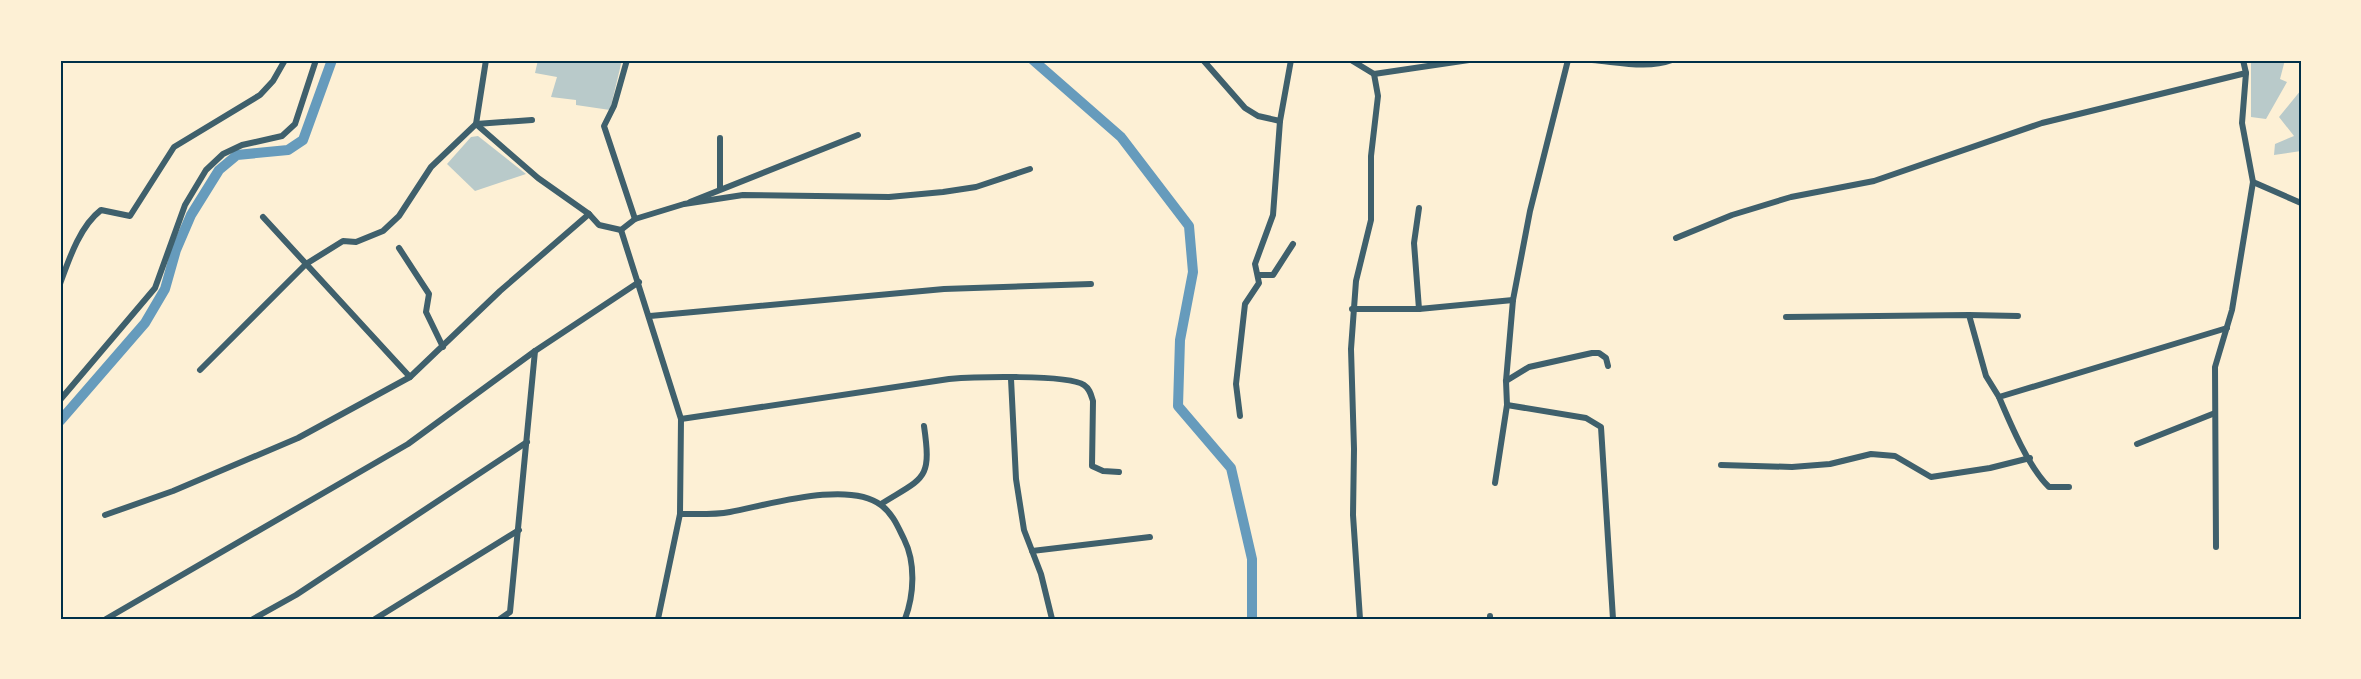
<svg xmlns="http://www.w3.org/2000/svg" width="2361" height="679" font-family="Lora,serif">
	<rect width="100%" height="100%" fill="#fdf0d5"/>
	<g fill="#b9caca">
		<path d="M538,60H622L610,110L576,105V100L551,97L557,77L535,73Z"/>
		<path d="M2251,60H2285L2280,79L2287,82L2266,119L2251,117Z"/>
		<path d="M2301,90V151L2274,155L2275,144L2294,136L2279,117Z"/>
		<path d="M478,136L526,174L475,191L447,164L471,137Z"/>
	</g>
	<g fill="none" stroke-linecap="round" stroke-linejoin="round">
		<g stroke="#669bbc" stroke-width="10">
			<path d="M1033,60L1121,137L1189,226L1193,272L1180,340L1178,406L1231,468L1252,559V619"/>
			<path d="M60,421L145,323L165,289L176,250L191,215L219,170L237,155L288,150L303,140L332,60"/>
		</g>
		<g stroke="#3f606c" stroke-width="6">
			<path d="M486,60L476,124L538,178L589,214L599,225L621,230"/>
			<path d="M627,60L614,106L604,126L635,219"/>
			<path d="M1203,60L1245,108L1258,116L1280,121"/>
			<path d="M1351,60L1374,74L1469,60"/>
			<path d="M1592,60C1618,62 1648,69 1672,60"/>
			<path d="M2243,60L2246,73L2242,123L2253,182L2301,203"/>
			<path d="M720,138V188"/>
			<path d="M690,202L858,135"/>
			<path d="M263,217L410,377"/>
			<path d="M621,230L635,219L684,204L743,195L889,197L943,192L976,187L1030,169"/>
			<path d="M621,230L681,419L680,514L658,619"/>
			<path d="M1676,238L1732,215L1791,197L1874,181L2042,123L2246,73"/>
			<path d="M399,248L429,294L426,312L443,347"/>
			<path d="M1259,275H1273L1293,244"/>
			<path d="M60,284C69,259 80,226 101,210L130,216L174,147L260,95L273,81L285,60"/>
			<path d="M1352,309H1419L1513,300"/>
			<path d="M1419,309L1414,243L1419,208"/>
			<path d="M1969,315L2018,316"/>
			<path d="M650,316L944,289L1091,284"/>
			<path d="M1786,317L1969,315L1986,376L1999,397"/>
			<path d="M200,370L306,264L343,241L356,242L383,231L399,216L431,167L476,124L532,120"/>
			<path d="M1011,379L1016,479L1024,530L1041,574L1052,619"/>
			<path d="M1506,381L1529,367L1592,353H1599L1606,358L1608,366"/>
			<path d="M60,400L155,288L185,205L206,170L223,154L242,145L282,136L295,124L316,60"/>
			<path d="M1507,405L1586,418L1601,427L1613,619"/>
			<path d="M1240,416L1236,384L1245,304L1259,283L1255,264L1273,215L1280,121L1291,60"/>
			<path d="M681,419L949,379C972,377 1068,374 1084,385C1090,389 1091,395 1093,401L1092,466L1103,471L1119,472"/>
			<path d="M2137,444L2215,413"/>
			<path d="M1721,465L1792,467L1830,464L1871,454L1895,456L1931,477L1990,468L2030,458"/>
			<path d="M1495,483L1507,405L1506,381L1513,300L1530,211L1568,60"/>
			<path d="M2069,487H2049C2029,468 2010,423 1999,397L2227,328"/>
			<path d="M881,504C924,477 932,481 924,426"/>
			<path d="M680,514C696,514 714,515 730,512C768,505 848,480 881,505C893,514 898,527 904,539C916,563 914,595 905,619"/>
			<path d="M105,515L173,491L298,438L410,377L500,291L589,214"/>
			<path d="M2216,547L2215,367L2232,310L2253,182"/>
			<path d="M1032,551L1150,537"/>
			<path d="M106,619L408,444L535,351L639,282"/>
			<path d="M253,619L296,595L527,442"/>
			<path d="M375,619L519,530"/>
			<path d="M500,619L510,612L535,351"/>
			<path d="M1360,619L1353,515L1354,449L1351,349L1356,281L1371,220V156L1378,96L1374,74"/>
			<path d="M1490,619V616"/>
		</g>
	</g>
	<rect width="2361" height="679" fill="none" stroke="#fdf0d5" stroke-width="123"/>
	<rect x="62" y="62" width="2238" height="556" fill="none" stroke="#003049" stroke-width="2"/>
</svg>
